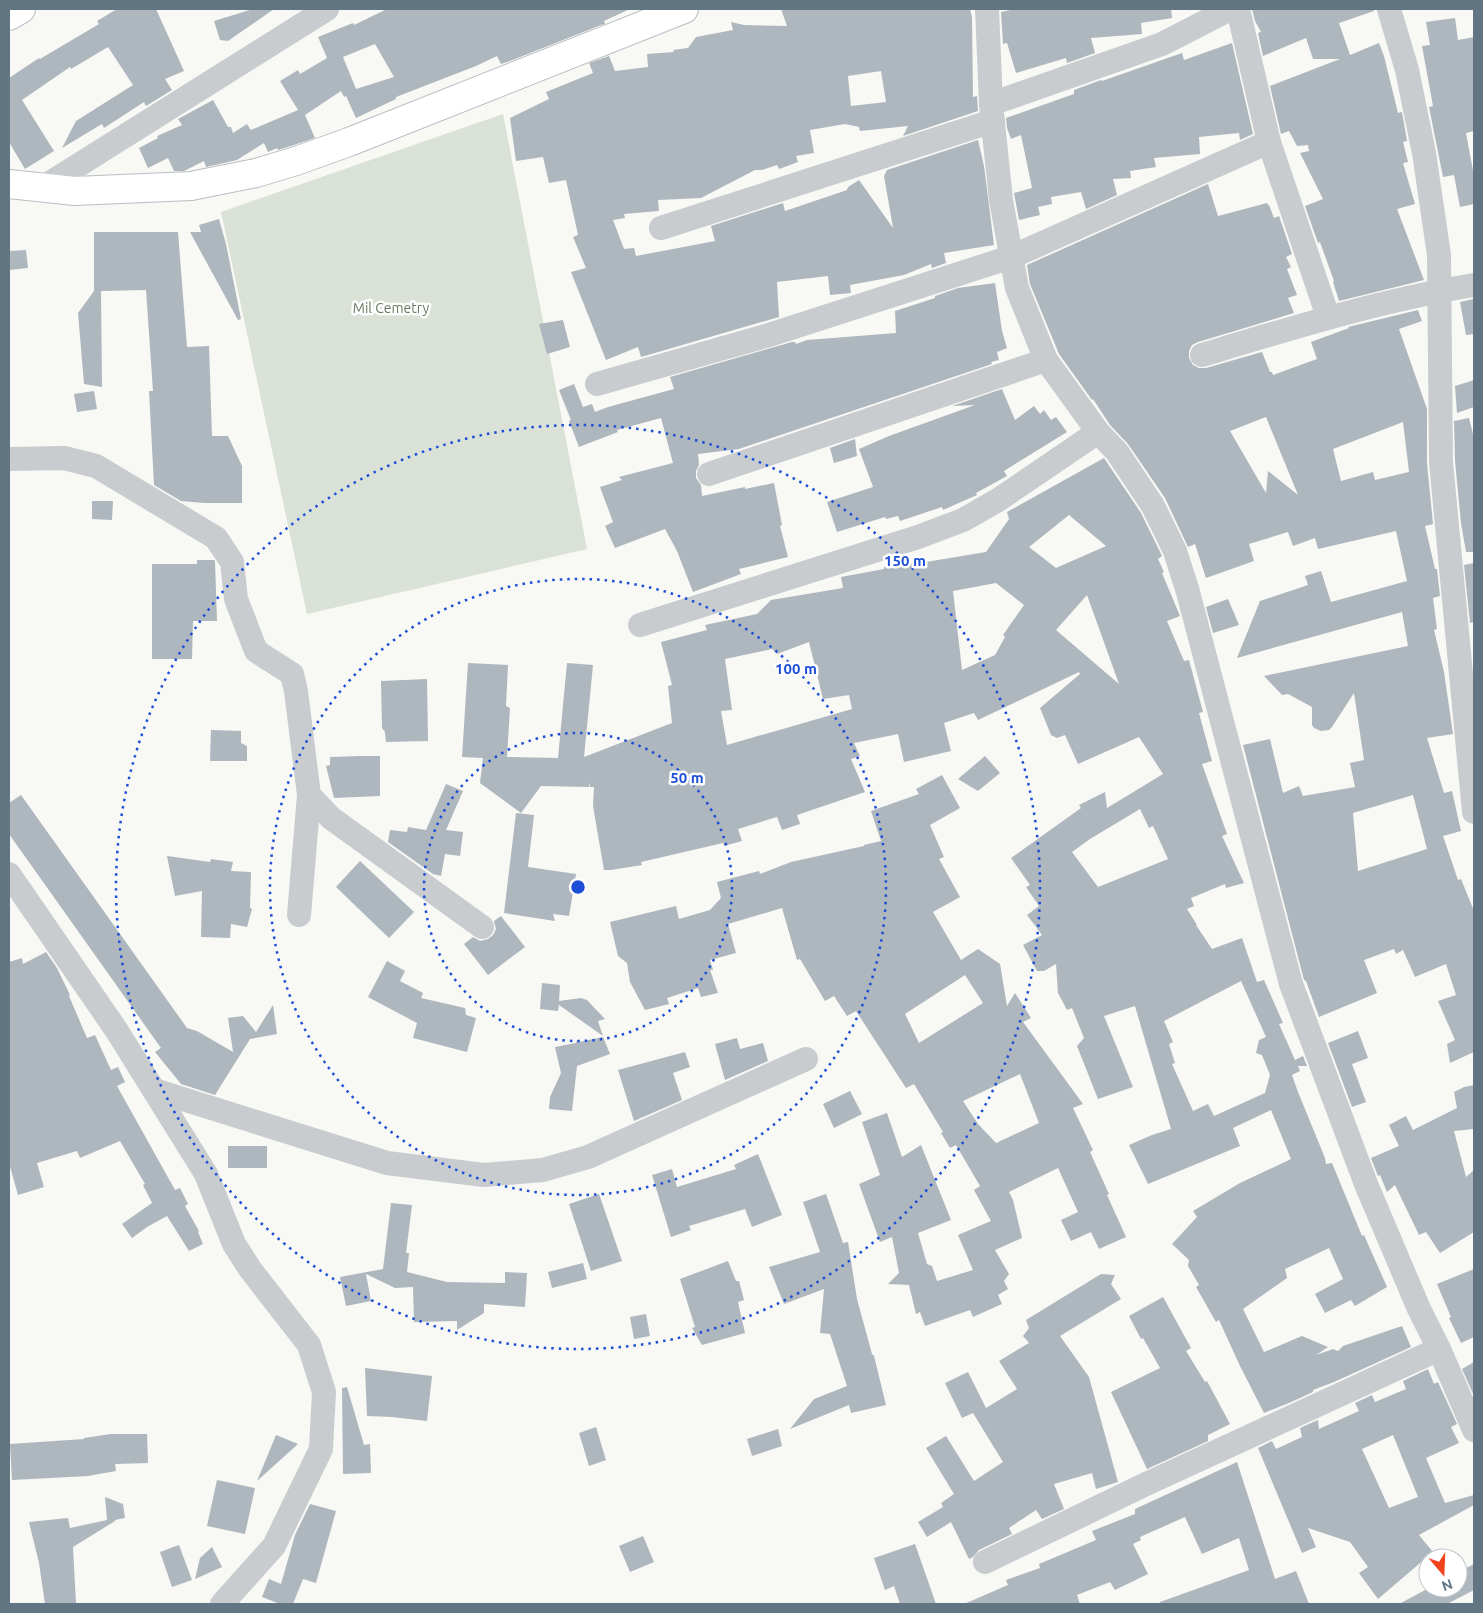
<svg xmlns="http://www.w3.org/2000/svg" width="1483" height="1613" font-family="Ubuntu,sans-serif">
	<rect width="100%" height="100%" fill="#f8f8f5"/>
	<path fill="#dae1d6" d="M503,114L587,549L307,614L221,212Z"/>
	<g fill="#aeb7bd" fill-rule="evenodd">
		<path d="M117,9H156L184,71L165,79L172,90L146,106L144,102L104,128L102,124L62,148L76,121L133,85L108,47L71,69L70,67L22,100L54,151L25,169L9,142V78L39,58L40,59L99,24L97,21Z"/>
		<path d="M253,9H274L228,41L220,40L214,21Z"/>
		<path d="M387,9H630L604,21L605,24L601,25L510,61L501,64L497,56L476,66L396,97V99L356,118L346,96L344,97L341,91L305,115L315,138L291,146L278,150L277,148L268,152L264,143L237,160L206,167L204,161L184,171H174L168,158L148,168L139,148L158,138L157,136L182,125L178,119L213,100L228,127H231L233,133L247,124L251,130L298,110L280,81L298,70L300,74L327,58L318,37L353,23L354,25ZM375,44L394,77L356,89L343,57Z"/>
		<path d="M781,9H970L972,17L973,97L977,96L978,111L903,136L908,126L860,131L859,127L845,124L810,130L814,153L796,156L798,162L779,169L777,165L762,170H755L701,198L658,200L659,211L624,214L625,218L613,220L624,249L634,248L636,256L715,241L711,226L783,203L785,211L847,190L848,187L859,180L893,228L884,176L887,170L978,140L984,166L994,245L944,253L946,263L932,268L931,264L904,275L850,285L851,293L830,295L828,276L777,282L779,317L641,357L638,347L606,360L571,272L586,268L573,237L578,235L566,180L549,183L543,157L516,161L510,118L549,99L546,92L593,73L589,63L609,56L615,71L648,67L647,54L674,52L673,50L688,48L696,37L733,30L731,22L744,25L787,26ZM881,71L886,102L851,106L848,76Z"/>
		<path d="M1015,9H1171L1172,18L1141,23L1142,34L1091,38L1095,53L1067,63L1066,58L1016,73L1007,43L1003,44L1001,12Z"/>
		<path d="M1252,9H1374V11L1339,23L1350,55L1379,43L1384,56L1398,113L1402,112L1407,141L1403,142L1408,162L1403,163L1415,204L1397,209L1424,280L1339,301L1333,282L1334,281L1320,242L1318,243L1305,206L1323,199L1300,153L1309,151L1308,145L1297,146L1289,131L1281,134L1270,86L1340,59H1313L1306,38L1263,56L1258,33L1261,32L1255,21Z"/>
		<path d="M1455,18L1458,40L1474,37V131L1466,133L1474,176V204L1460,207L1454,175L1443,177L1429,107L1433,106L1422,46L1430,45L1426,22Z"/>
		<path d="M1232,43L1253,134L1240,140L1239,133L1199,137L1200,154L1154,158L1156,167L1130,171L1131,178L1113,179L1117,195L1086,209L1081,192L1051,197L1052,204L1038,207L1040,215L1019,220L1014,193L1032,188L1021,135L1011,139L1007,128L1006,118L1074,94V90L1101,80L1102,81L1182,53L1184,60Z"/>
		<path d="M1208,184L1218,216L1267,203L1268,205H1269L1274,218L1279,216L1292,254L1286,257L1291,267L1287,269L1297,295L1288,298L1294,313L1198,342L1192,345L1189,351V358L1193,365L1199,368H1206L1262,352L1270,372H1272L1273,375L1317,359L1311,342L1349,328L1348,327L1418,310L1422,321L1399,329L1427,409V463L1433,524L1425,526L1435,569H1437L1440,596L1433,598L1437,629L1434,630L1444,672L1453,734L1427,738L1444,793L1452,791L1461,831L1443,836L1458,880L1461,879L1474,911V1052L1450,1063L1447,1044L1455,1040L1438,1001L1456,995L1446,964L1415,977L1403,950L1396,954L1394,949L1364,960L1377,993L1319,1017L1306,981L1304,980L1243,745L1270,739L1283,793L1299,786L1303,796L1355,787L1350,763L1364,760L1354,693L1332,727L1329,730L1321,731L1314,728L1312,725V707L1288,694L1282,695L1264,676L1408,646L1402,612L1237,658L1260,601L1308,585L1305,576L1321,571L1331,602L1407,581L1396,531L1318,549L1315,538L1293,546L1288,532L1249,544L1254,561L1206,578L1195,544L1188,547L1165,498L1128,444L1110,425L1093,399L1092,400L1059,354L1030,284L1027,265ZM1266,417L1298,495L1268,471L1266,493L1230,431ZM1403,422L1409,472L1375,480L1373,472L1341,481L1333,449ZM1413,795L1427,849L1358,871L1353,813Z"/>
		<path d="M219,219L226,244L241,319L238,320L190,232H201L199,225Z"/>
		<path d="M94,232H178L187,347L209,346L212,436H228L242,466V503H204L181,501L154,485L149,391H153L146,290L101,291L102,387L84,384L78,313L94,291Z"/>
		<path d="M26,250L28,268L9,270V251Z"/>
		<path d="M995,283L1002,331L1007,348L997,352L999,360L991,362L992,364L739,449L698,454L699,465L696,471V478L701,485L702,496L745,487V489L774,483L782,525L780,526L788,557L739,569L741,574L693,592L677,551L665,529L615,548L605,526L613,522L600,487L622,480L619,477L673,463L661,418L617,430L618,432L579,447L569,421L571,420L559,390L574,384L583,407L592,404L595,412L608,407L674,389L670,377L792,342H795L796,344L807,340L896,333L895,311L935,298V296L958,288Z"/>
		<path d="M1474,299V334L1466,335L1460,302Z"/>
		<path d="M563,320L570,347L547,354L539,324Z"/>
		<path d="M1474,380V407L1457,413L1455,386Z"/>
		<path d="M1002,389L1015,420L1034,406L1040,414L1044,410L1051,420L1056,417L1067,432L1004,471L1007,476L976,493L977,495L943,510L942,507L900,521L898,516L886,519L885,517L837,532L827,502L873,487L859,449L889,436L975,405L952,406Z"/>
		<path d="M94,391L97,409L77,412L74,394Z"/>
		<path d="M1469,418L1474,438V552H1466L1461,523L1455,461L1454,421Z"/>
		<path d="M855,439L857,456L834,463L830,448Z"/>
		<path d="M1104,458L1141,513L1162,556L1158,559L1164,572L1162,573L1180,616L1167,621L1184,661L1189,660L1203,712L1199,713L1212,761L1202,764L1227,834L1222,836L1244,883L1226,888L1225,884L1191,898L1194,906L1187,909L1197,925H1196L1212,949L1242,938L1257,982L1264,980L1283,1023L1279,1024L1295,1060L1303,1056L1307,1066H1298L1300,1071L1292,1075L1298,1092L1325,1158L1326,1164L1332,1163L1362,1236L1364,1235L1387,1287L1355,1306L1351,1300L1325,1313L1315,1294L1343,1279L1329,1248L1285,1269L1287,1278L1243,1309L1264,1352L1302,1336L1328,1347L1316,1355L1333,1349L1338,1351L1343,1346L1402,1326L1411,1347L1334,1382L1313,1390V1392L1289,1403L1264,1413L1240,1366L1219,1320L1216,1322L1196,1287L1199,1285L1188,1266L1189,1260L1172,1244L1197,1217L1193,1211L1240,1183L1291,1159L1271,1110L1233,1128L1240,1146L1148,1184L1129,1145L1152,1135L1171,1129L1135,1006L1104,1016L1133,1087L1098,1099L1077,1046L1084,1038L1072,1008L1067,1010L1058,993L1056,964L1044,971H1037L1023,945L1042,935L1027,915L1039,906L1026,887L1030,885L1011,858L1081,808L1079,805L1105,792L1107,808L1163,774L1139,737L1078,764L1065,735L1057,738L1051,735L1040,708L1080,674L1079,672L978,720L974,713L944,723L951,751L904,762L898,734L854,743L860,756L851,759L865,792L797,815L800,824L782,830L777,817L738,829L742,841L724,846L723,843L641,862L642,865L611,870H604L593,806L594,787H590L589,782V787L541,786L521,813L480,783L483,758L462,757L468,663L508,665L506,706L510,708L507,757L558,758L567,663L593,665L584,757L672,723L668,686L672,685L661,642L707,630L705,625L757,614L771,600L843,588L841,577L884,569V567L926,561V562L986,552L1009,519L1007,512ZM1069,515L1106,546L1056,568L1029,547ZM996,583L1024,605L1003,635L1005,637L995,655L962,670L953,591ZM1087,595L1119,684L1056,630ZM809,642L823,699L849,695L852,709L727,745L721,711L732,710L725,659L772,649L777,654ZM1140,809L1149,828L1153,826L1168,859L1098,887L1072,852L1090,839ZM1241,981L1266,1037L1259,1040L1256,1053L1262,1055L1270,1075L1265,1093L1214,1116L1208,1104L1193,1111L1172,1064L1175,1063L1169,1044L1173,1042L1164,1021Z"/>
		<path d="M92,501H113L112,520L92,519Z"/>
		<path d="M197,560H214L215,561L217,621H193L192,659H152V564H197Z"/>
		<path d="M1474,563V622L1470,623L1464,565Z"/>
		<path d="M1228,599L1239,625L1213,633L1206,607Z"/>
		<path d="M427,679L428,741L386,742L385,732L382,728L381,681Z"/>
		<path d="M211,730L241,731V743L247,746V761H210Z"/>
		<path d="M360,756H380V796L334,798L326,766L330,765V757Z"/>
		<path d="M985,756L1000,773L978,791L958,779Z"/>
		<path d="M942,775L960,808L930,825L944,857L939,859L960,897L933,912L961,960L978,949L1000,964L1007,1006L1015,993L1031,1018L1023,1022L1083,1104L1073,1108L1093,1150L1090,1152L1109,1194L1107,1195L1126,1237L1099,1249L1091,1232L1071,1241L1061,1220L1078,1212L1058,1168L1009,1192L1013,1200L1022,1238L995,1250L1009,1274L1004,1281L1008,1289L998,1295L1002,1304L973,1317L970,1310L925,1326L920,1312L916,1314L909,1285L888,1284L899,1273L892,1237L880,1242L859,1184L880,1175L862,1122L887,1113L902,1157L921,1145L951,1220L918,1233L927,1264L932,1266L937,1281L973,1270L958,1235L991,1221L974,1190L980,1186L956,1145L950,1148L941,1133L943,1132L914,1084L906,1088L856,1011L847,1016L834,996L825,1001L800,959L797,960L782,908L728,924L736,953L710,960L713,970H710L718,993L701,997L698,988L667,998L669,1004L645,1010L630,982L627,963L618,956L610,922L676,906L679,919L710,910L721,898L717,882L759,871L760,874L791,862L864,846V845L881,841L871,811L919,794L916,789ZM965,975L983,1003L919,1043L905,1014ZM1020,1074L1039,1123L996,1143L978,1124L963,1101Z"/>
		<path d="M446,784L463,791L446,830L463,832L460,856L445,854L441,876L433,874L388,842L390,830L407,832L408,827L426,830Z"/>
		<path d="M21,795L187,1028L197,1031L233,1052L228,1018L243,1016L256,1032L273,1005L277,1034L250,1039L215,1095L181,1084L155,1052L161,1048L9,834V803Z"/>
		<path d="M516,813L534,815L528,867L576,874L569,916L553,914L555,921L504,913Z"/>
		<path d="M167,856L210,862L211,859L233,862L231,871L251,872L250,908L252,909L247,927L231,924L230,938L201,937L202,891L175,896Z"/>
		<path d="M360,861L414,912L389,938L336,887Z"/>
		<path d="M501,916L525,947L488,975L464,944L473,937L480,941L488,939L493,935L496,929L494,921Z"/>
		<path d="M46,952L57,968L70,995L69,996L87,1038L95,1035L111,1070L118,1067L125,1082L117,1086L175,1190L180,1188L188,1204L185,1206L199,1231L198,1232L203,1244L189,1251L167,1216L147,1227L132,1238L122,1224L152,1203L143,1185L145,1184L120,1141L80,1158L77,1151L37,1163L44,1187L18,1195L9,1163V962L22,958L23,964Z"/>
		<path d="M387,961L405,971L400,981L423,993L421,998L465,1008L466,1015L476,1018L467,1052L413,1038L417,1023L368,997Z"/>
		<path d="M542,983L560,985L559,1001L581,998L587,1000L605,1019L598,1021L603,1036L559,1005L558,1011L540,1009Z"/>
		<path d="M1358,1031L1368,1058L1352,1064L1366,1102L1352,1107L1328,1043Z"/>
		<path d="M603,1037L610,1054L577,1066L572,1111L549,1109L550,1097L561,1073L555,1047L576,1043L577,1040L579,1042Z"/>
		<path d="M737,1038L740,1049L763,1043L768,1061L725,1080L715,1044Z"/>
		<path d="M685,1052L690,1067L673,1073L682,1100L634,1121L618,1070Z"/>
		<path d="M1474,1085V1129L1454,1131L1466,1177L1474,1170V1232L1440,1253L1426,1232L1419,1235L1395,1185L1387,1192L1380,1175L1378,1176L1371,1158L1399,1146L1389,1125L1406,1116L1413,1130L1457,1108L1454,1092L1464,1087Z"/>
		<path d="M850,1091L862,1114L834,1128L823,1104Z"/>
		<rect x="228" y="1146" width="39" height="22"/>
		<path d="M758,1154L782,1215L752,1227L745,1209L689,1226L691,1230L671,1237L652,1175L672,1169L677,1187L736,1169L734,1165Z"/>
		<path d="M599,1194L622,1261L591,1271L569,1204Z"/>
		<path d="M826,1194L843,1243L848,1242L857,1299L872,1354L874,1356L886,1405L851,1413L849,1405L790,1429L814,1399L847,1386L830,1334L820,1333L824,1289L784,1304L769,1267L820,1252L803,1202Z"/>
		<path d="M391,1203L412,1205L406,1253H409L407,1272L447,1282L505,1283V1272L527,1273L525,1307L484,1304V1313L457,1330V1321L414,1322L413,1287L395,1288L366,1274L371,1301L346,1306L340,1277L383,1269Z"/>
		<path d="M728,1261L736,1281H739L744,1300L738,1302L745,1333L702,1345L692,1328L695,1327L680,1279Z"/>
		<path d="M583,1263L587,1279L552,1288L548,1272Z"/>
		<path d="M1474,1269V1337L1461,1343L1449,1318L1451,1317L1437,1284Z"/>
		<path d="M1101,1274L1115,1275L1111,1284L1121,1299L1060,1336L1089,1377L1118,1482L1096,1489L1092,1473L1054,1484L1064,1509L1042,1519L1036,1510L1009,1528L1012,1534L979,1550L973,1557L969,1559L951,1522L927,1537L918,1522L943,1507L941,1503L954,1494L926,1448L946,1436L974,1481L1003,1462L973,1413L962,1418L945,1383L968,1372L986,1408L1017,1389L999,1361L1029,1343L1023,1336L1029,1328L1026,1320Z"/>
		<path d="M1163,1297L1191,1348L1186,1351L1205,1382L1207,1381L1230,1424L1208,1435V1441L1147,1469L1111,1392L1160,1368L1143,1338L1141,1339L1129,1316Z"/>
		<path d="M646,1314L650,1336L634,1339L630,1317Z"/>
		<path d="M1474,1362V1396L1462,1369Z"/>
		<path d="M365,1368L432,1376L427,1421L392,1417L367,1416Z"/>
		<path d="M1428,1369L1434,1384L1438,1382L1457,1424L1451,1427L1459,1443L1426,1458L1445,1503L1474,1495V1505L1419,1535L1433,1552L1378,1599L1359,1573L1368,1567L1350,1542L1308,1528L1316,1547L1302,1553L1258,1448L1272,1441L1276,1449L1302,1437L1300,1428L1318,1420L1319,1429L1359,1411L1355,1403L1372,1395L1375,1402L1406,1389L1403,1381ZM1393,1435L1418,1497L1389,1508L1362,1449Z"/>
		<path d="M347,1387L364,1445L370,1444L371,1473L343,1474L342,1388Z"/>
		<path d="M596,1427L606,1460L589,1466L579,1433Z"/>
		<path d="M778,1429L782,1446L752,1456L747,1439Z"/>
		<path d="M111,1434H147L148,1463L115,1464L116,1471L88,1476L12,1480L10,1444L84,1439V1438Z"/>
		<path d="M276,1435L298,1444L257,1481Z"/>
		<path d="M1237,1462L1275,1579L1296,1571L1309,1604H1161L1160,1602L1249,1570L1239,1538L1202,1554L1185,1517L1140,1537L1141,1540L1133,1544L1148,1574L1115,1590L1110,1582L1077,1595L1080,1604H964L1008,1585L1006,1580L1040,1568L1039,1564L1096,1540L1092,1531L1135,1514V1509Z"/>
		<path d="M217,1480L255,1488L245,1534L207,1526Z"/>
		<path d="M105,1497L123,1504L125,1518L115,1520V1521L73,1547L76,1604H45L39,1563L29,1522L68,1518L70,1528L107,1520Z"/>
		<path d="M310,1504L336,1511L316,1583L303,1579L293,1604H280L262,1597L269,1579L281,1584L295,1535Z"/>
		<path d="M643,1536L654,1562L630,1572L619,1546Z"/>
		<path d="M915,1544L936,1604H900L894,1586L885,1590L874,1558Z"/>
		<path d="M179,1545L192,1580L172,1587L160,1552Z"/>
		<path d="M212,1547L222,1567L195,1579L200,1558Z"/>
		<path d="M1474,1564V1590L1447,1604H1399L1429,1588H1458V1572Z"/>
	</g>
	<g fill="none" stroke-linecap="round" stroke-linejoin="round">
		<defs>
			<path id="secondary" d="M9,184L75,191L191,186L256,173L296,161L349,142L684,9"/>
			<path id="primary" d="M9,16L21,9"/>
		</defs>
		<use href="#secondary" stroke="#b8bec2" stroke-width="30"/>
		<use href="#primary" stroke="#bbbfc3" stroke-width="30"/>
		<g stroke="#c8cccf" stroke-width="24">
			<path d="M1238,9L1269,142L1328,317"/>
			<path d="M1389,9L1407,70L1424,153L1439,255L1441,462L1474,812"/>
			<path d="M991,104L1162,44L1230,9"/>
			<path d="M42,188L327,9"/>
			<path d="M661,228L993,121"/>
			<path d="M1202,355C1292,328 1382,300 1474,285"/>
			<path d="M597,384L769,335L1011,257L1269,142"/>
			<path d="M9,459L64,458L96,466L216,538L232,562L236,599L256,651L292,674L296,691L309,795L299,915"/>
			<path d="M709,474L1046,360"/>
			<path d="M640,625L918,537L963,520L998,500L1098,432"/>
			<path d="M309,795L331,818L482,927"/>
			<path d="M9,874L117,1031L206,1174L234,1244L250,1269L309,1345L324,1392L321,1449L274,1546L222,1604"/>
			<path d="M154,1090L387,1163L484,1175L543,1170L588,1157L806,1059"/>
			<path d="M1439,1349L1474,1430"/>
			<path d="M985,1562L1144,1485L1439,1349L1419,1309L1366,1184L1291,984L1188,592L1175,551L1153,506L1117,452L1098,432L1046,360L1017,288L1001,200L991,104L987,9"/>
		</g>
		<use href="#secondary" stroke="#fff" stroke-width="28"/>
		<use href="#primary" stroke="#fff" stroke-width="28"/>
	</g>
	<g fill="none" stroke="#1d4ed8" stroke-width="2.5" stroke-dasharray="2.5 5">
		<circle cx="578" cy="887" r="154"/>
		<circle cx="578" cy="887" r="308"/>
		<circle cx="578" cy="887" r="462"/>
	</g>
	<g text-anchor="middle" stroke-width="5" stroke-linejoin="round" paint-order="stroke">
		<g font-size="14" fill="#667a60" stroke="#fff">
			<text x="391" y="313">Mil Cemetry</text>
		</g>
	</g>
	<circle cx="578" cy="887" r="8" fill="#1d4ed8" stroke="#fff" stroke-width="2.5"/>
	<g font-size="15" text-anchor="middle" font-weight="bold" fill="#1d4ed8" stroke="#fff" stroke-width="5" stroke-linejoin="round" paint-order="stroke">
		<text x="905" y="566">150 m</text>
		<text x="796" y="674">100 m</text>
		<text x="687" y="783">50 m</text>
	</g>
	<rect width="1483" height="1613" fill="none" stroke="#617583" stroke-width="20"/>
	<g transform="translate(1443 1573) rotate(161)"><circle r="24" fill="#ffffff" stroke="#c0c8cd"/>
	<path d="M0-4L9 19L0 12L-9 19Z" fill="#f2441c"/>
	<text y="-8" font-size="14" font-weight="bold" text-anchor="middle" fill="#617583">N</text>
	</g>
</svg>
